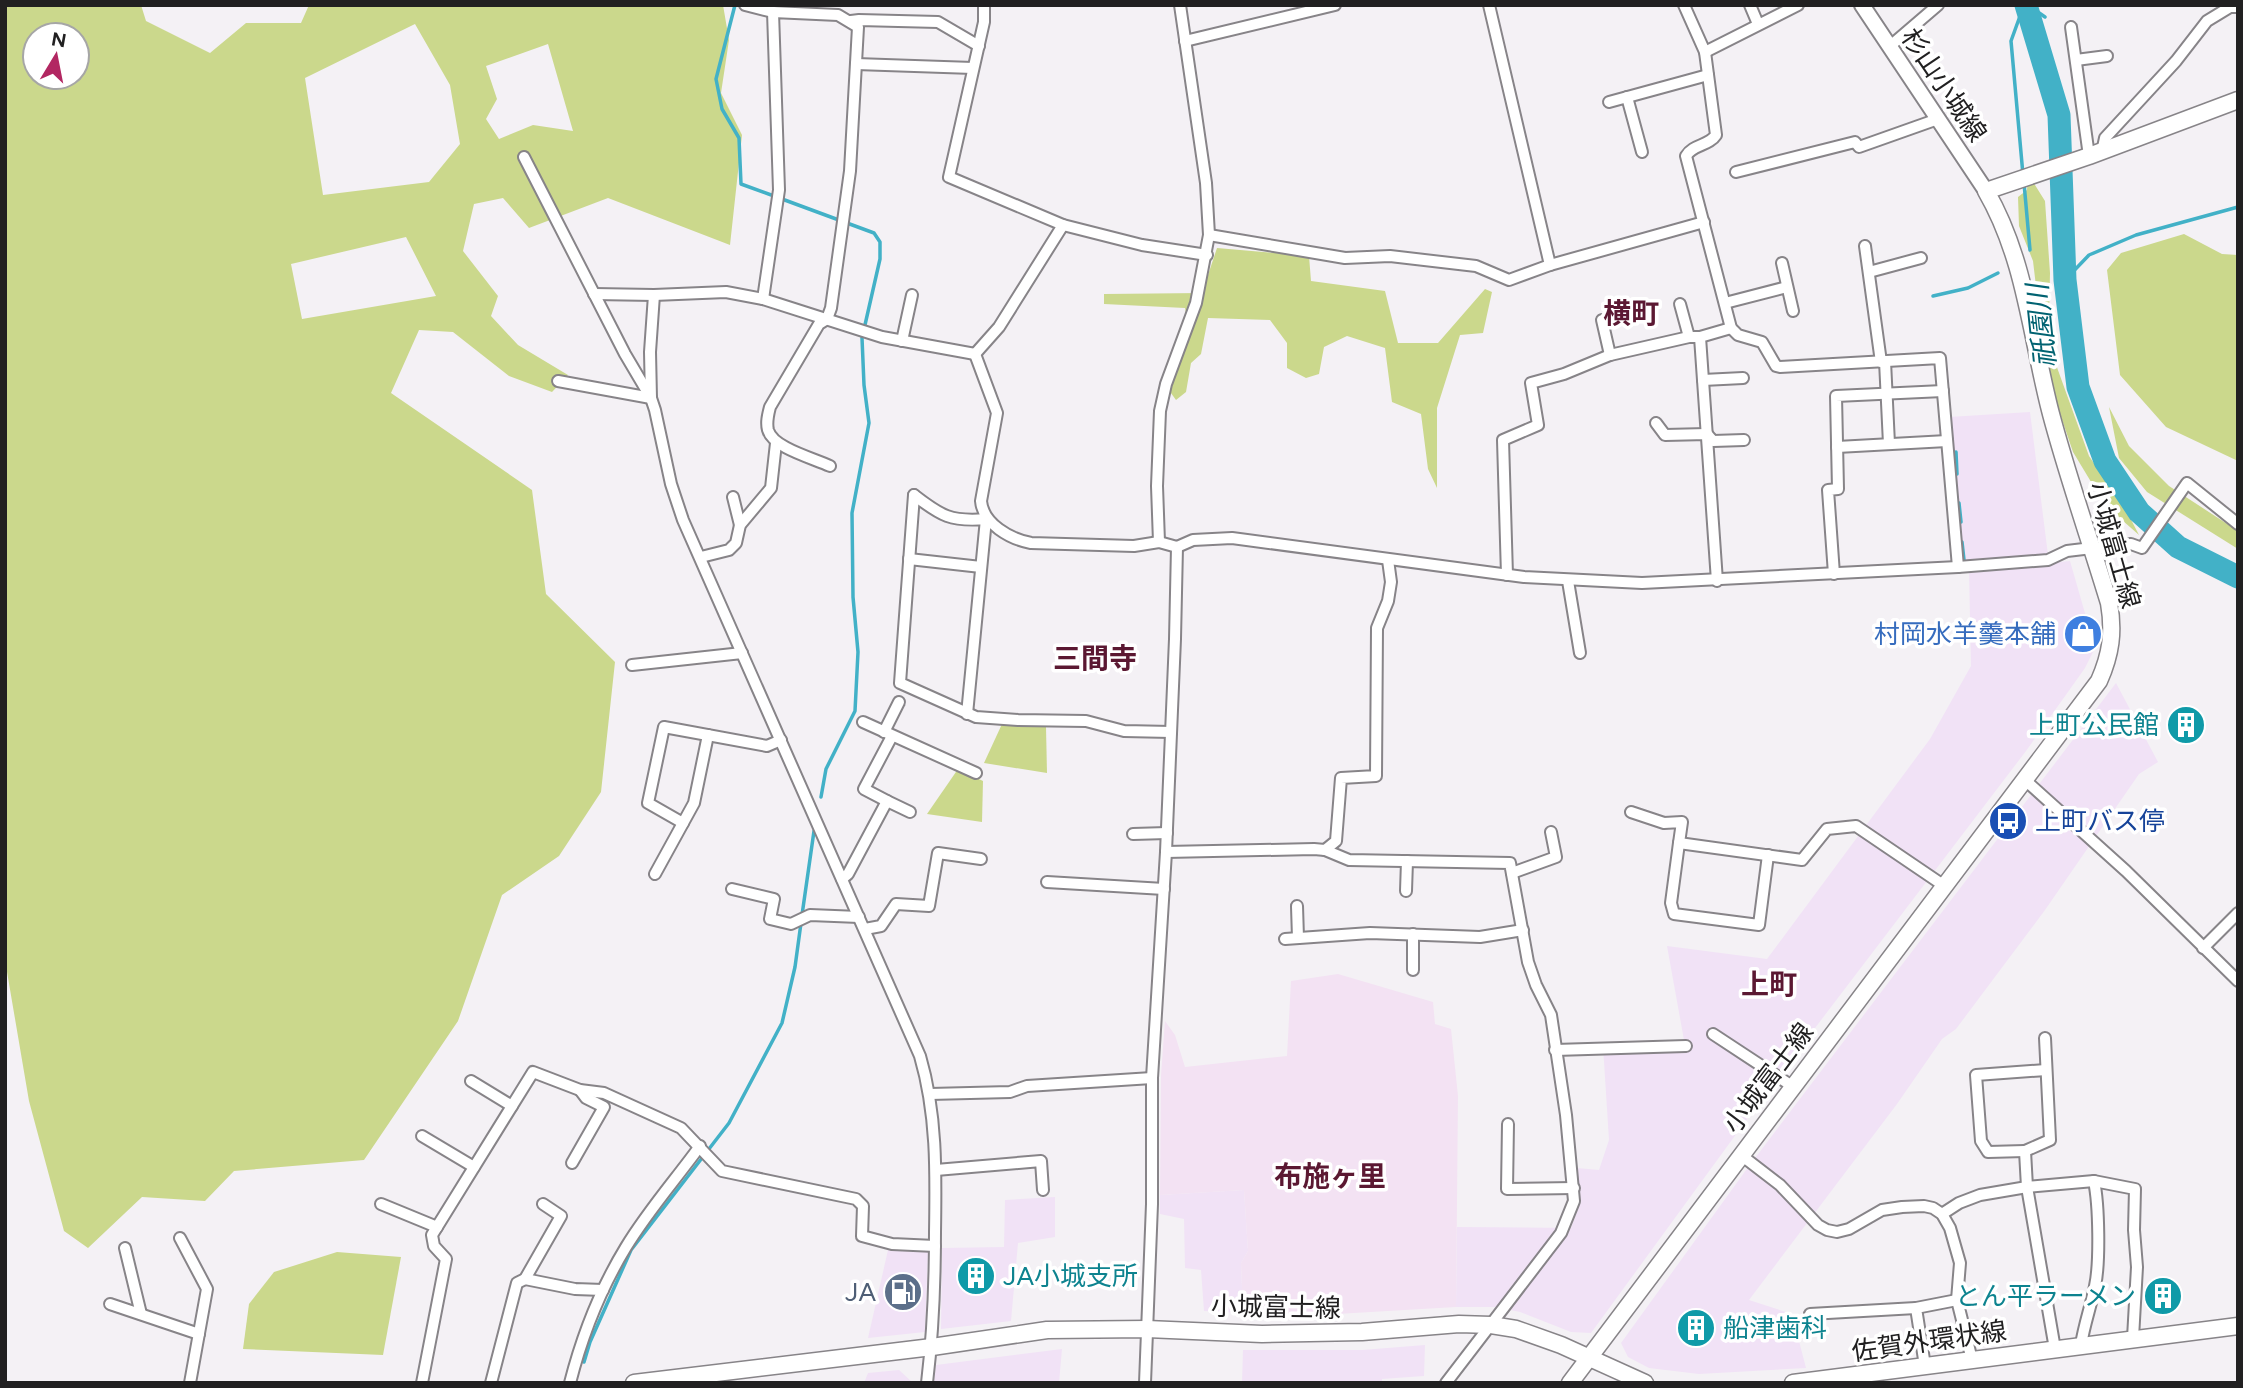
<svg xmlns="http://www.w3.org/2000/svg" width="2243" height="1388" font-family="Figtree,'Noto Sans JP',sans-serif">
	<rect width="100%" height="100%" fill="#f4f1f5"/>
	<g fill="#f1e2f6">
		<path d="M2030,412L2049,563L2070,561L2095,648L2085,668L2026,751L1780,1074L1591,1333L1571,1332L1520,1312L1496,1307H1456L1457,1227L1571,1228L1580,1203L1577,1168L1599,1170L1609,1140L1603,1046L1684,1040L1667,946L1767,959L1930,739L1971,666L1969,571L1961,559L1949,417Z"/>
		<path d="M2116,683L2158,762L2139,774L2045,910L1956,1029L1942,1039L1897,1104L1749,1300L1792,1314L1806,1368L1699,1374L1649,1368L1628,1357L1621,1343L1749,1166Z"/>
		<path d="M1244,1190L1248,1251L1241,1263L1243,1313L1204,1311L1201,1270L1185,1268L1184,1219L1160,1214V1195Z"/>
		<path d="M1055,1197V1237L1018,1243L1011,1321L941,1329L942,1248L1004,1247L1005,1200Z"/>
		<path d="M888,1250L928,1252L925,1332L868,1338Z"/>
		<path d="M1425,1345L1424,1376L1382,1379V1383H1242L1243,1350H1362Z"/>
		<path d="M1062,1349L1059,1383H934L936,1365Z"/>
		<path d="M899,1370L913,1383H864L868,1373Z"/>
	</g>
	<path fill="#f3e2f3" d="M1338,974L1433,1002L1435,1024L1451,1029L1458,1096L1456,1307L1320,1315L1243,1313L1241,1263L1248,1251L1244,1190L1160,1195L1161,1075L1165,1021L1175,1035L1185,1067L1287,1056L1291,981Z"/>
	<g fill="#cbd88c" fill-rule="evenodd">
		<path d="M5,5H141L146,21L210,53L246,23H301L309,5H723L729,40L721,93L742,135L730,245L608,198L529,228L503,198L474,204L463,251L498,296L491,316L518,345L568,375L552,392L509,376L453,332L419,330L391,393L532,490L546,594L615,662L601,792L559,856L502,895L458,1021L364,1160L234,1171L205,1201L142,1197L88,1248L64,1231L29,1101L5,960ZM415,24L450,85L460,144L429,182L323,195L305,78ZM35,35H77V77H35ZM548,44L573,131L533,125L499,139L486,119L497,99L486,66ZM406,237L436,296L302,319L291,264Z"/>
		<path d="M2028,174L2045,201L2050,273L2049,316L2040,320L2033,261L2019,226L2018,197L2027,190Z"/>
		<path d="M2184,234L2222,254L2238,255V461L2166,427L2120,375L2107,270L2121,253Z"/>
		<path d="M1217,248L1309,256L1311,281L1385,291L1398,343H1438L1485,289L1492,292L1483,333L1460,335L1437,408V488L1428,469L1421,414L1392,402L1385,348L1347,336L1324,347L1319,374L1306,378L1287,368V343L1270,320L1208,318L1201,354L1191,363L1186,392L1176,400L1168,389L1190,336L1185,308L1104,304V294L1202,293Z"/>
		<path d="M2050,348L2089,456L2126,510L2139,535L2105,505L2073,452L2050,384Z"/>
		<path d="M2109,407L2129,446L2169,486L2238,531V549L2147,492L2119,458Z"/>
		<path d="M1002,724L1046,727L1047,773L984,763Z"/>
		<path d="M958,769L983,781L982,822L927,814Z"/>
		<path d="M337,1252L401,1257L383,1355L243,1349L249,1304L274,1272Z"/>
	</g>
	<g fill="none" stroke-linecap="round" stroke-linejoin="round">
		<g stroke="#42b1c7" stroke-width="3.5">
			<path d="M735,5L716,79L722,109L739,138L741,184L774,196"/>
			<path d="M2028,5L2045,17"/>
			<path d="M2023,175L2011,41L2024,5"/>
			<path d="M2024,183L2030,250"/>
			<path d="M782,199L874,233L880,242V259L862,338L864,385L869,423L852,513L853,597L858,652L855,711L826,769L821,797"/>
			<path d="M2065,280L2089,255L2136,235L2238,207"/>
			<path d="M1933,296L1968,288L1998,273"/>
			<path d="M1956,452L1957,474"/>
			<path d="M1959,503L1961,522"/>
			<path d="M1962,542L1964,560"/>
			<path d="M802,915L814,831"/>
			<path d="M584,1362L590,1342L631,1250L729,1123L782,1023L795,967L801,923"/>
		</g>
		<path stroke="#42b1c7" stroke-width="23" d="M2026,5L2059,115L2065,280L2078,387L2105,461L2139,512L2178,547L2238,577"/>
		<defs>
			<g id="street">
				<path d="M745,5L773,12"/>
				<path d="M984,5V22L949,177L1063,225L1142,245L1207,255"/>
				<path d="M1489,5L1550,265"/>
				<path d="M1684,5L1705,52L1716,135C1709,146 1693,144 1686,156L1731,328L1738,335L1762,342L1776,366L1780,367L1940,358L1958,567"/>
				<path d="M1750,5L1758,24"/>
				<path d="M851,21L859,20L938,22L979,46"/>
				<path d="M2071,27L2089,156"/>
				<path d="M1185,41L1335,5"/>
				<path d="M1889,47L1938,5"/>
				<path d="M1705,52L1798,5"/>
				<path d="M2076,60L2107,56"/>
				<path d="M856,64L973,68"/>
				<path d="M1627,97L1642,152"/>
				<path d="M1609,102L1708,75"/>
				<path d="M2102,152L2105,138L2176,61L2207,21L2230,7H2238"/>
				<path d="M524,157L625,354L651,398L655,410L671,484L683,520L920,1056C937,1114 936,1172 935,1232C935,1283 933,1333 927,1383"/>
				<path d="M1736,172L1855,142L1859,147L1938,119"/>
				<path d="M1209,235L1345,258L1390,256L1476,266L1509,280L1550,265L1704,222"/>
				<path d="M1865,246L1881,362"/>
				<path d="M1782,263L1793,311"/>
				<path d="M1869,272L1921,258"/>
				<path d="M594,294L654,295L726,292L763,299L882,337L975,354"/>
				<path d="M763,299L779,190L773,12L838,15L858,27L850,171L831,308L827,319L819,324L770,407C768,415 766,422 768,430C773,448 813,458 830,466"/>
				<path d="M1725,303L1787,287"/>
				<path d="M1680,304L1689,337"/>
				<path d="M1602,320L1610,355"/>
				<path d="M902,341L912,295"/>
				<path d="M975,354L997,413L981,501C983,524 1010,539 1031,543L1134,546L1159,542L1177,547L1193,540L1232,538L1524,577L1642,583L1958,567L2048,560L2067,551L2092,548H2109L2131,544L2142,548L2187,483L2238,524"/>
				<path d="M975,354L999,327L1063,225"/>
				<path d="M1885,361L1889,444"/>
				<path d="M1703,380L1743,378"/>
				<path d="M558,381L651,398L650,352L654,295"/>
				<path d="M1656,423L1665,435L1707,434L1713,441L1744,440"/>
				<path d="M1837,447L1947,441"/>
				<path d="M914,495L900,683L976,717L1018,720L1086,721L1124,731L1171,732"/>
				<path d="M914,495C941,516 951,522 986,519L967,714"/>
				<path d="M733,497L740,525"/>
				<path d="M1159,542L1157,486L1160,411L1166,384L1196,303L1209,235L1206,183L1180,5"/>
				<path d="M701,557L729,550L736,543L740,525L771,488L776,443"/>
				<path d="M909,559L981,567"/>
				<path d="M1834,574L1828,490L1838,489L1836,396L1943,391"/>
				<path d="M1507,575L1503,440L1538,425L1531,383L1564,374L1610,355L1689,337H1700"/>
				<path d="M1568,581L1580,653"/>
				<path d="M1717,581L1700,337L1731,328"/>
				<path d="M632,665L742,653"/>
				<path d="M863,722L976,773"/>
				<path d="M884,732L899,702"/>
				<path d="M2025,780L2126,871L2238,981"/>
				<path d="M887,801L910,812"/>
				<path d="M1631,812L1664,823L1682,822L1679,843L1802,860L1827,829L1856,826L1943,885"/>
				<path d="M683,823L648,803L664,727L767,746L781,740"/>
				<path d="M1133,834L1167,833"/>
				<path d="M1679,843L1671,903L1674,914L1759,925L1768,855"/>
				<path d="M1325,850L1336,841L1341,778L1376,776L1377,628L1388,601L1391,582L1388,560"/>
				<path d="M1166,852L1314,849L1325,850L1349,860L1510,863L1528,962L1536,985L1551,1015L1566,1115L1574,1201L1561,1233L1446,1383"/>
				<path d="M1512,873L1556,857L1551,832"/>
				<path d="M655,874L694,803L708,735"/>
				<path d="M842,879L848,874L887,801L864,789L892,736"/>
				<path d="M1047,882L1164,889"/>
				<path d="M732,889L774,899L770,919L791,924L810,915L859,917"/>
				<path d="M1406,891L1407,861"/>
				<path d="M1297,906L1298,938"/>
				<path d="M865,929L881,926L896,904L929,906L938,853L981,859"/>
				<path d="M1285,939L1370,933L1480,937L1523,930"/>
				<path d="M2203,948L2238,913"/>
				<path d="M1413,970V934"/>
				<path d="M1713,1034L1792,1086"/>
				<path d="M2045,1038L2050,1140L2025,1151L2027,1187L2055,1349"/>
				<path d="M1555,1050L1686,1046"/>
				<path d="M471,1081L512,1106"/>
				<path d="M930,1094L1010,1092L1027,1086L1152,1078"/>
				<path d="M1508,1124L1507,1189L1574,1188"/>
				<path d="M422,1136L474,1167"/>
				<path d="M2025,1151L1988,1152L1981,1141L1976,1075L2046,1070"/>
				<path d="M1741,1155L1780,1185L1818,1225L1827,1230L1837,1232L1849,1229L1882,1210L1902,1207L1924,1206L1933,1208L1942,1214L1950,1228L1960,1263L1957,1300L1972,1360"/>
				<path d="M572,1163L604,1107L586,1098L580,1090"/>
				<path d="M936,1170L1041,1161L1043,1190"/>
				<path d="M381,1204L437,1227"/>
				<path d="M1942,1214L1959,1203L1980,1195L2027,1187L2094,1181L2135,1189L2134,1230L2137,1267L2133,1338"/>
				<path d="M180,1238L207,1289L190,1383"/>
				<path d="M125,1248L141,1314"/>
				<path d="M525,1279L575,1289L603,1290"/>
				<path d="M110,1304L199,1334"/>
				<path d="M1810,1314L1916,1308"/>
				<path d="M2081,1345C2084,1325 2091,1306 2095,1286C2100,1263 2099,1205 2094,1181"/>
				<path d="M1925,1366L1916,1308L1957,1300"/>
				<path d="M422,1383L446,1259L434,1246L432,1235L533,1072L580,1090L604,1093L681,1128L722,1171L856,1199L863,1206L862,1236L892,1244L935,1246"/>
				<path d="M491,1383L517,1283L525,1279L561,1216L543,1204"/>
				<path d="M570,1383C582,1336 601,1288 626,1247C647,1212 676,1179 700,1146"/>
				<path d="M1145,1383L1152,1204V1078L1166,852L1175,639L1177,547"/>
			</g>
			<path id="secondary" d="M1862,5L1986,191"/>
			<g id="primary">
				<path d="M634,1383L932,1347L1047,1330L1147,1329L1262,1334L1362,1332L1459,1324L1491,1325L1516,1329L1561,1345L1645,1383"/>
				<path d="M1570,1383L2099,681C2111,654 2114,632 2109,603C2090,540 2068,478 2051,414C2031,338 2026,260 1986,191L2089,156L2238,100"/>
				<path d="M1793,1383L2238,1326"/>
			</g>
		</defs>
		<use href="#street" stroke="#878488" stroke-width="14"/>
		<use href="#secondary" stroke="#878488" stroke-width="18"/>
		<use href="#primary" stroke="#878488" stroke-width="19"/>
		<use href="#street" stroke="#fff" stroke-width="10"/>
		<use href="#secondary" stroke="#fff" stroke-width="14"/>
		<use href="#primary" stroke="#fff" stroke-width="16"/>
	</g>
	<defs>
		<symbol id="shop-disc" viewBox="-11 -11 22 22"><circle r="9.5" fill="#3f7fe0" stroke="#fff"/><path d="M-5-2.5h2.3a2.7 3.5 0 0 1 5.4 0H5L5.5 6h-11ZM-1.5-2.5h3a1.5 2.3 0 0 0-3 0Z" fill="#fff"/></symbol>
		<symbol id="building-disc" viewBox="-11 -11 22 22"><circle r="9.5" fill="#0f9aa8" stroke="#fff"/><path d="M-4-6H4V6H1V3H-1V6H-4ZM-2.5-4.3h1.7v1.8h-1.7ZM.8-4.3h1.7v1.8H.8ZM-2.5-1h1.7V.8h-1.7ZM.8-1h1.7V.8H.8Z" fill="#fff"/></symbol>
		<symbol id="bus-disc" viewBox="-11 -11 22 22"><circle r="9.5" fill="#1a4fb4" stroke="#fff"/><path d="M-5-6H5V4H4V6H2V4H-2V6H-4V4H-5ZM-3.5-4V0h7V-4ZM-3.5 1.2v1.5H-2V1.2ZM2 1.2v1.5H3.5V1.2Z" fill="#fff"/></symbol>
		<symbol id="fuel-disc" viewBox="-11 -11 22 22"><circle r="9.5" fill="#5c6f8a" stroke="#fff"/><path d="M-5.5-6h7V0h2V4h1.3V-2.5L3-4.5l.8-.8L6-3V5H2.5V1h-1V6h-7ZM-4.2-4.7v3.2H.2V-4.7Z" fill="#fff"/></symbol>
	</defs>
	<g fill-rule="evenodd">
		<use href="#shop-disc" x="2061" y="612" width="44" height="44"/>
		<use href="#building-disc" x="2164" y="703" width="44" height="44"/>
		<use href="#bus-disc" x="1986" y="799" width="44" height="44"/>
		<use href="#building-disc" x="954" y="1254" width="44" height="44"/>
		<use href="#fuel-disc" x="881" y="1270" width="44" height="44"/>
		<use href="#building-disc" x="2141" y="1274" width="44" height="44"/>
		<use href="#building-disc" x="1674" y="1306" width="44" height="44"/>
	</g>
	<g text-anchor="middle" stroke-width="7" stroke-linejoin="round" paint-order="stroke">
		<g font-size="26" fill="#212021" stroke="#fff">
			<text transform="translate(1944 85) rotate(56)" y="9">杉山小城線</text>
			<text transform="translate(2114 545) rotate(74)" y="9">小城富士線</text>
			<text transform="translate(1768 1078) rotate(-53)" y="9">小城富士線</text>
			<text transform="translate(1276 1307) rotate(1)" y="9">小城富士線</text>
			<text transform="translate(1929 1341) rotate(-8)" y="9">佐賀外環状線</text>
		</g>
		<g font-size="26" fill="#366cbe" stroke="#fff" text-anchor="end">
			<text x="2056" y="643">村岡水羊羹本舗</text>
		</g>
		<g font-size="26" fill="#0d838f" stroke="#fff" text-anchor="end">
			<text x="2159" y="734">上町公民館</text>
			<text x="1003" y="1285" text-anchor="start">JA小城支所</text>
			<text x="2136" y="1305">とん平ラーメン</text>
			<text x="1723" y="1337" text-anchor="start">船津歯科</text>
		</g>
		<g font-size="26" fill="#164399" stroke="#fff" text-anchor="start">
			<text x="2035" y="830">上町バス停</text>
		</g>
		<g font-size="26" fill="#4e5e75" stroke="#fff" text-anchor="end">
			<text x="876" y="1301">JA</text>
		</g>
		<g font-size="28" font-weight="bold" fill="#5b1832" stroke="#fff">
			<text x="1631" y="323">横町</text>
			<text x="1095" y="668">三間寺</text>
			<text x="1769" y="994">上町</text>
			<text x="1330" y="1186">布施ヶ里</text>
		</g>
		<g font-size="28" font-style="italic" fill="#006271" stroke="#fff">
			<text transform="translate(2041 326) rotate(-96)" y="10">祇園川</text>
		</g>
	</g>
	<rect width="2243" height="1388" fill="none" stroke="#212021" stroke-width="14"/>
	<g transform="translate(56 56) rotate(10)"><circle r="33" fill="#ffffff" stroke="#a6a6a6" stroke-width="2"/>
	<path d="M0-5L12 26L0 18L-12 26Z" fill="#b22762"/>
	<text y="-10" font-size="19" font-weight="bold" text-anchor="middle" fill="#212021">N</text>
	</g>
</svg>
